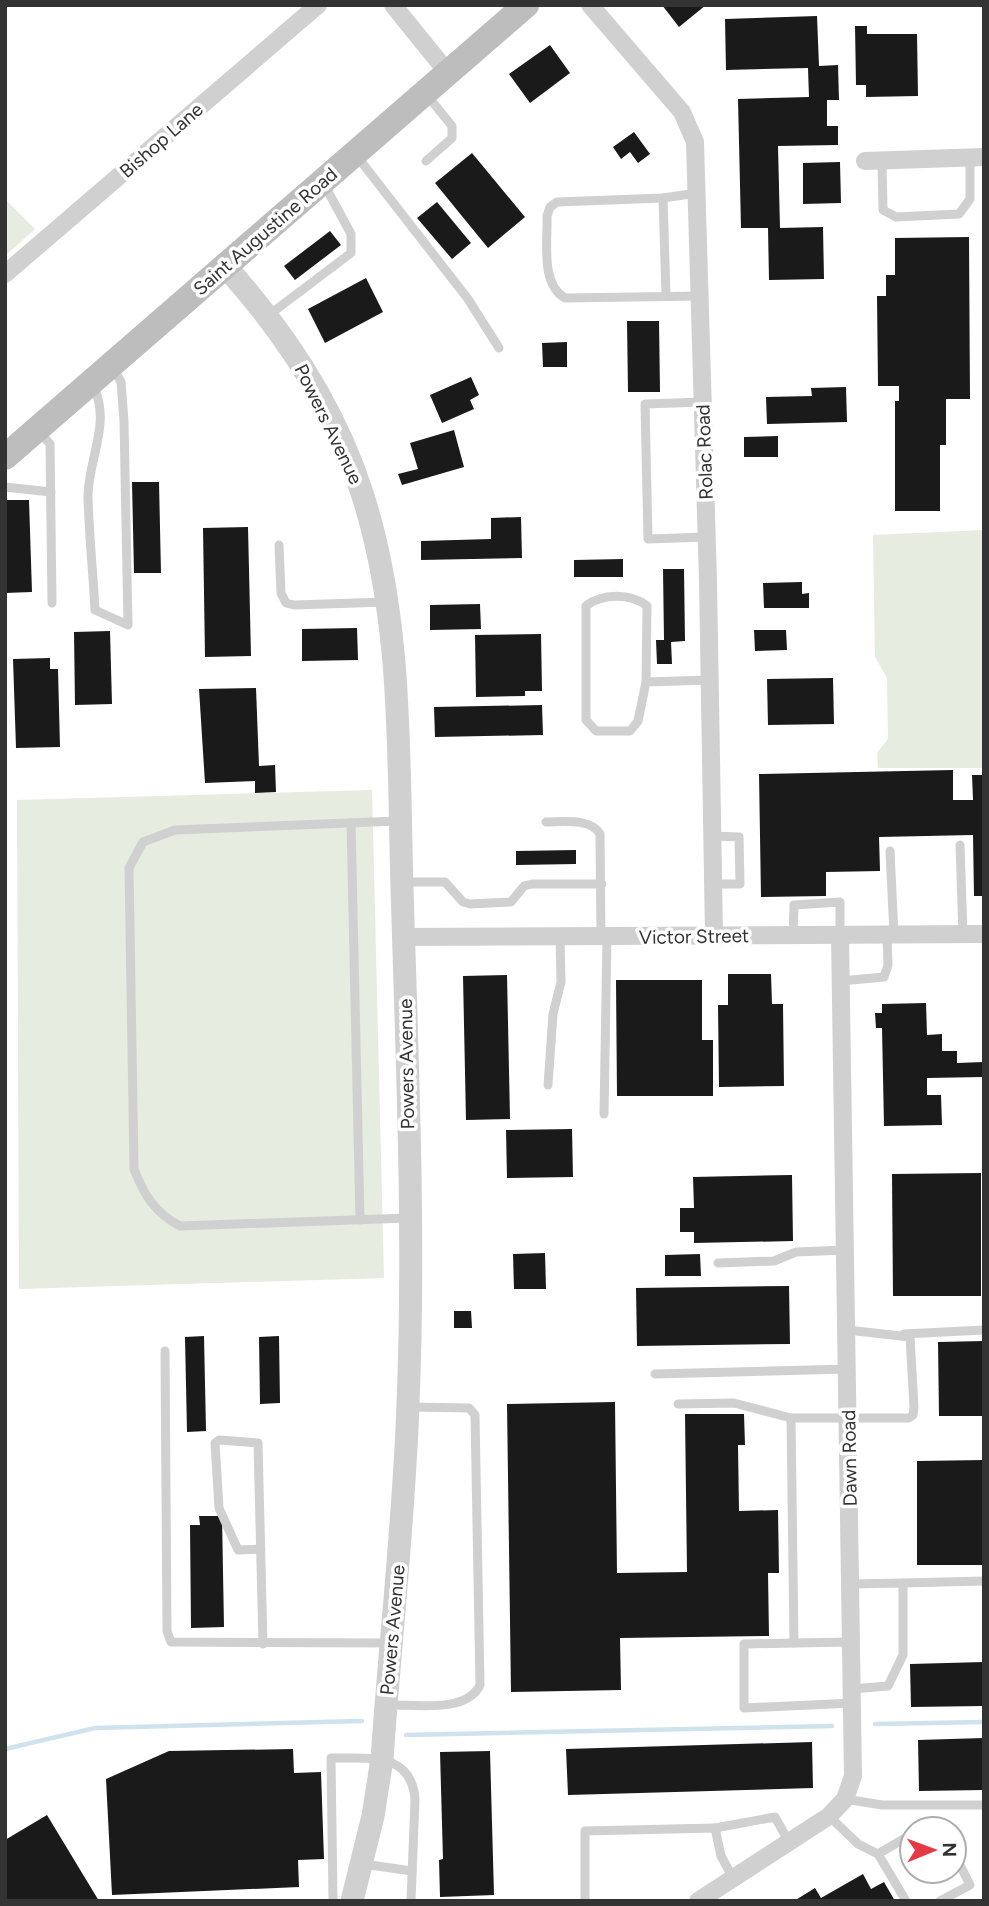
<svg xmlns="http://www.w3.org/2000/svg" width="989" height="1906" font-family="Figtree,sans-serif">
	<rect width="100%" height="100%" fill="#fff"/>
	<g fill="#e6ecdf">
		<path d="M5,199L35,229L5,256Z"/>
		<path d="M984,530V768H878L877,753L888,739L887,678L875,657L873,535Z"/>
		<path d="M372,790L384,1278L19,1289L17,800Z"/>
	</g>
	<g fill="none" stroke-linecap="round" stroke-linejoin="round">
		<g stroke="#cfe2ee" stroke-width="4.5">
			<path d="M875,1724L984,1722"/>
			<path d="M406,1735L832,1726"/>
			<path d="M5,1749L95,1728L362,1721"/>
		</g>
	</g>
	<g fill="#1a1a1a">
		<path d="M662,5H706L679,27Z"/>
		<path d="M817,16L819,66L838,65L839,100H827V126H838V145L778,146L780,228L823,227L824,279L769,280L768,228H741L738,99L809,97L808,68L726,70L725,19Z"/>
		<path d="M855,26H867V34H917L918,96L866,97V85H856Z"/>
		<path d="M550,45L570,73L530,103L509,74Z"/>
		<path d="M634,132L650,154L638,163L630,152L621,159L613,147Z"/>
		<path d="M472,153L525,217L488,248L435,183Z"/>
		<path d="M840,162L841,203L803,204V163Z"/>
		<path d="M437,202L471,243L452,259L417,218Z"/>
		<path d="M330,231L341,245L295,280L284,266Z"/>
		<path d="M969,237L970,399H946V445H940V511H895V401H899V386H878L877,296H886V275H895V238Z"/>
		<path d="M366,278L383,312L325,343L308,309Z"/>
		<path d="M627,321H659L660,392H628Z"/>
		<path d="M567,342V367H543L542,343Z"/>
		<path d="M471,377L479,395L470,400L474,409L442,423L430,395Z"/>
		<path d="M846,387L847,422L767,424L766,397L812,396L811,388Z"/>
		<path d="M454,430L464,467L402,485L398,474L418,469L410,443Z"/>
		<path d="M778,436V457H744V437Z"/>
		<path d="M132,482H159L161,573H134Z"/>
		<path d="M5,500H29L32,592L5,593Z"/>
		<path d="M521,517L522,558L421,560V541L491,539V518Z"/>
		<path d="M248,527L251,656L205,657L203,528Z"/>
		<path d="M623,559V577H574V560Z"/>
		<path d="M663,569H684L685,641L671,642L672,664H657L656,640H664Z"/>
		<path d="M802,582V594L809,593V608H764L763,583Z"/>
		<path d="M480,604L481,629L430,630V605Z"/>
		<path d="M357,628L358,660L302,661V629Z"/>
		<path d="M754,630H786L787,650L755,651Z"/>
		<path d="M110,631L112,704L75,705L74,632Z"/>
		<path d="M541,634L542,691H525V696L476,697L475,635Z"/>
		<path d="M50,658V669H58L60,747L16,748L13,659Z"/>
		<path d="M833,678L834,724L768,725L767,679Z"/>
		<path d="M256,688L259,766L275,765L276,792L255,793V781L205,783L199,689Z"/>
		<path d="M542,705L543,735L435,737L434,707Z"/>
		<path d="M953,770V800H973L972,775H984V896H974L973,835L879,837L880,871L826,872V896L761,897L759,774Z"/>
		<path d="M576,850V864L516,865V851Z"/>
		<path d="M728,974H771L772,1004H783L784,1086L719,1087L718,1005H728Z"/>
		<path d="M507,975L510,1119L466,1120L463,976Z"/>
		<path d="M616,980H702V1040H713V1096H617Z"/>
		<path d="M926,1003L927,1035L942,1034V1051H957V1063L984,1062V1077L927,1078V1095H941L942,1125L884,1126L882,1028H876L875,1013H882V1004Z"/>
		<path d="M572,1129L573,1177L507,1178L506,1130Z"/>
		<path d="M981,1173V1296H893L892,1174Z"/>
		<path d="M792,1175L793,1241L694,1243V1232H680V1208H694L693,1177Z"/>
		<path d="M545,1253L546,1289H514L513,1254Z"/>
		<path d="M700,1254L701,1276H665V1255Z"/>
		<path d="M789,1286L790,1344L637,1346L636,1288Z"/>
		<path d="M454,1311H471L472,1328H454Z"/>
		<path d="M204,1336L206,1431L187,1432L185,1337Z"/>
		<path d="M279,1336L280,1403L260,1404L259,1337Z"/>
		<path d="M984,1341V1416H939L938,1342Z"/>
		<path d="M615,1402L617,1573L687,1572L685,1414H744L745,1445H738L739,1511L778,1510L779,1573H768L769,1636L620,1638L621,1690L511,1692L507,1404Z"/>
		<path d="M984,1460V1565H917V1461Z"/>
		<path d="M199,1516H222L224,1627L191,1628L190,1525H200Z"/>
		<path d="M984,1662V1706L911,1707L910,1664Z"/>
		<path d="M984,1738V1790L919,1791L918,1740Z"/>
		<path d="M812,1742L813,1788L568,1795L566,1749Z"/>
		<path d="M293,1749L294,1773L321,1772L324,1859L298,1860L299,1887L112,1895L106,1779L169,1751Z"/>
		<path d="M490,1751L494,1895L440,1897L439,1860L443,1859L440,1752Z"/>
		<path d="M47,1815L99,1901H5V1840Z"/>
		<path d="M863,1874L871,1889L884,1882L895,1901H794L815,1888L821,1898Z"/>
	</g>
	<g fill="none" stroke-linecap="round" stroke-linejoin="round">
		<g stroke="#d0d0d0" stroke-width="9">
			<path d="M356,155L468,299L499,348"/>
			<path d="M426,161L452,138V126L426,94"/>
			<path d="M882,161L883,210L896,217L959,214L970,199V158"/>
			<path d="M697,193L663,198L557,202L550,207L547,216C548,242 540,283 565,298L701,296"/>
			<path d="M663,198L666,296"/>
			<path d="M269,315L351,253V234L324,184"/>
			<path d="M93,386C112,422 88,459 88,497C89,534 93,572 95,610L128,625L124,421L121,382L112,366"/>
			<path d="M703,402L645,404L648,539L707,537"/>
			<path d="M39,431L50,444L52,603"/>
			<path d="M5,487L51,492"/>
			<path d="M279,545L281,593L286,603L294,605L386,602"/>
			<path d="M646,682L638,721L630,731H596L586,720V606C602,593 631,593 647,606L646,682L710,680"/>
			<path d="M398,821L175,830L143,842L129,868L134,1169C144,1195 155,1213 180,1226L408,1218"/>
			<path d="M546,822C563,822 591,818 600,834L601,937"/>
			<path d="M351,823L360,1220"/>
			<path d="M712,836L739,837L740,884H713"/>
			<path d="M960,845L963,935"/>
			<path d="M890,851L894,935"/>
			<path d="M402,882H445L463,902L470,904L511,902L524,886L532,884H602"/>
			<path d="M793,936L794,905L840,902V935"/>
			<path d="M841,981L884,977L888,965L887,936"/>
			<path d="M548,1085L553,1014L561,982L560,938"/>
			<path d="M604,1114L607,937"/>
			<path d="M718,1263L774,1261L796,1252L845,1250"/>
			<path d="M847,1330L910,1337L914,1407L913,1415L909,1418H791L794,1643L852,1642"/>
			<path d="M904,1334L984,1330"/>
			<path d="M165,1351L167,1631L171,1642L389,1643"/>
			<path d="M655,1374L847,1369"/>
			<path d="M678,1404L734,1403L791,1418"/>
			<path d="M261,1549L238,1550L219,1508L215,1443L219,1440L258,1443L263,1644"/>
			<path d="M903,1583L984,1581"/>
			<path d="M851,1584L903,1583V1655L888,1686L852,1689"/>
			<path d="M794,1643L744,1644V1708L853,1703"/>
			<path d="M386,1705C414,1704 466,1714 480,1685L475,1415L469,1408L410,1407"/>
			<path d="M845,1799L882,1805H984"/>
			<path d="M829,1816L858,1844L878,1854L906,1901"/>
			<path d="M715,1828L775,1817L789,1842"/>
			<path d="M878,1854L912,1834"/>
			<path d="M363,1864L412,1871"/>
			<path d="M333,1901L331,1758C368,1759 411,1751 415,1799L411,1901"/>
			<path d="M585,1901V1831L715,1828L721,1856L733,1878"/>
			<path d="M940,1901L970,1885L954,1853"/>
		</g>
		<g stroke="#d0d0d0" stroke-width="18">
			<path d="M393,5L448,73"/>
			<path d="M590,5L682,112L695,142L708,581L714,936"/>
			<path d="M865,161L984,157"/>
			<path d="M5,274L318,5"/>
			<path d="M403,937L984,934"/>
			<path d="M698,1901L829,1816L845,1799L853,1776L840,936"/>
		</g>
		<path stroke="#d0d0d0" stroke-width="23" d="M225,266C285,332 336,410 363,496C403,622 398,756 402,887C407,1059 415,1232 408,1404C404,1523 390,1641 382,1759L373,1816L352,1901"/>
		<path stroke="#bdbdbd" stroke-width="26" d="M5,457L526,5"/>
	</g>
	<g text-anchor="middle" stroke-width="7" stroke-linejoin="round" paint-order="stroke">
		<g font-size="19" fill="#333" stroke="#fff">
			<text transform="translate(161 140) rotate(-41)" y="7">Bishop Lane</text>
			<text transform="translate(265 231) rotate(-41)" y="7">Saint Augustine Road</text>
			<text transform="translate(329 424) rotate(64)" y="7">Powers Avenue</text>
			<text transform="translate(704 452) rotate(-92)" y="7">Rolac Road</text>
			<text transform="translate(694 936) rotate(-1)" y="7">Victor Street</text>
			<text transform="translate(406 1064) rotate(-91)" y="7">Powers Avenue</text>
			<text transform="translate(849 1458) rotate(-91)" y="7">Dawn Road</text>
			<text transform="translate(392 1630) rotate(-85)" y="7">Powers Avenue</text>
		</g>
	</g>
	<rect width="989" height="1906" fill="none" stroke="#333333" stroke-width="14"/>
	<g transform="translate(933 1850) rotate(89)"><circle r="33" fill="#ffffff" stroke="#adadad" stroke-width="2"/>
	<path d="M0-5L12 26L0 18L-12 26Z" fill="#e63946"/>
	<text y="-10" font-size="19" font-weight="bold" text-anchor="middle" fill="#333333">N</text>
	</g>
</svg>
